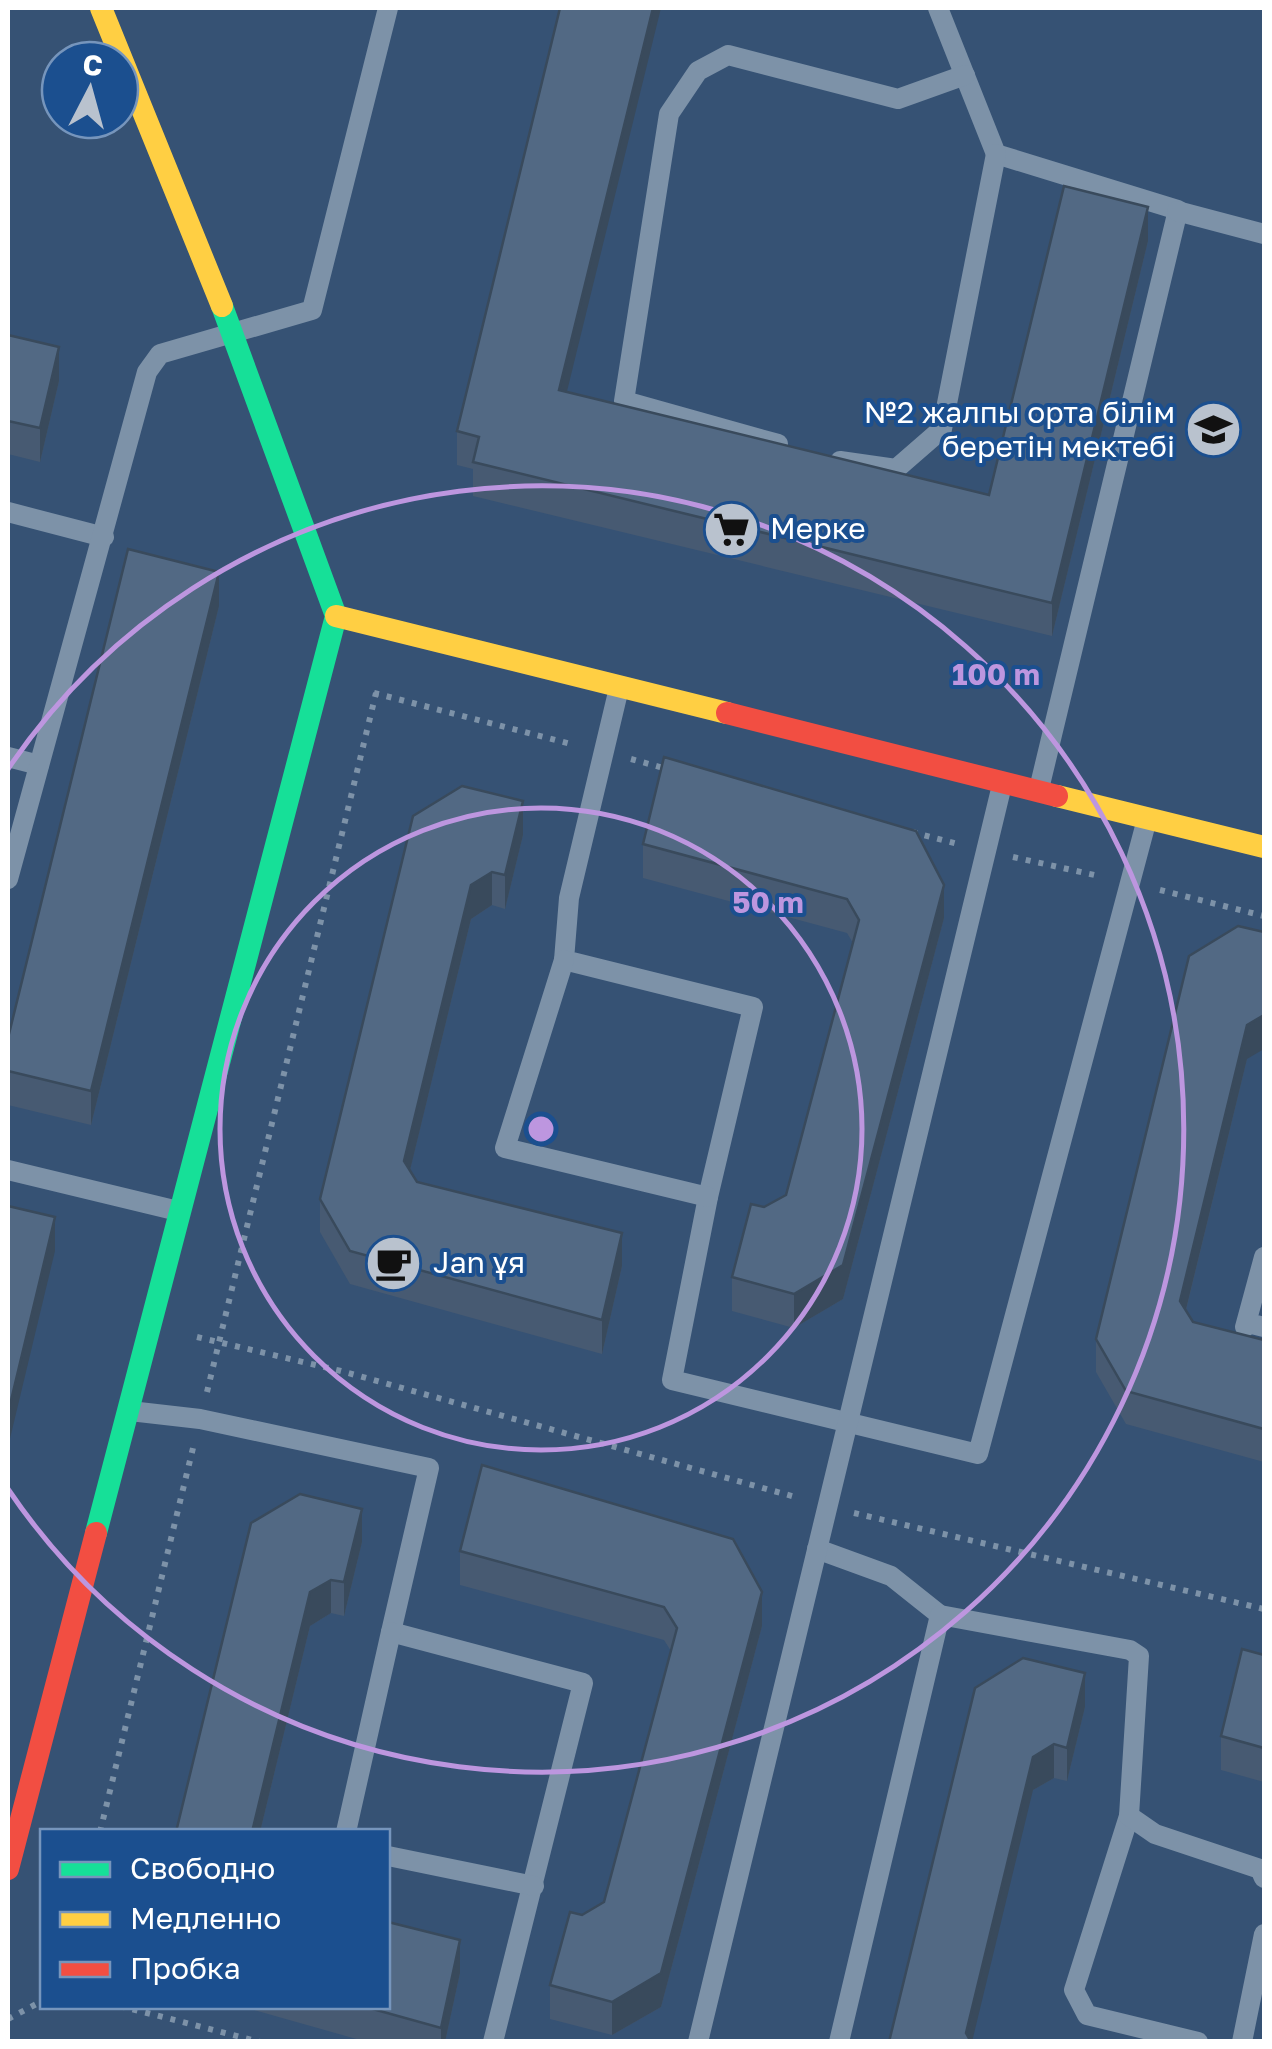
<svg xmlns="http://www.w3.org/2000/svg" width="1272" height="2049" font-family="'Golos Text',sans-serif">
	<rect width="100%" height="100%" fill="#365274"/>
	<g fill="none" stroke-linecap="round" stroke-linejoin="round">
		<g stroke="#7d92a8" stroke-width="6" stroke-dasharray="5 8" stroke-linecap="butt">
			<path d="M374,693L575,745"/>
			<path d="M631,759L667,769"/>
			<path d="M912,832L958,844"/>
			<path d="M1013,857L1099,876"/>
			<path d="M1160,890L1264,916"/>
			<path d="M197,1337L341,1371L799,1498"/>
			<path d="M207,1392L376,693"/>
			<path d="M854,1513L1264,1609"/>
			<path d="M100,1832L193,1448"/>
			<path d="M120,2006L260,2042"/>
			<path d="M8,2019L42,2001"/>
		</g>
		<g stroke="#7d92a8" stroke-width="20">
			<path d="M938,8L996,154L1178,210L1039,789"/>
			<path d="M1177,211L1264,234"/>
			<path d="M778,444L624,401L669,114L698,71L728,55L898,99L965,75"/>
			<path d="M840,461L896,469L942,429L996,154"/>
			<path d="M8,512L104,537"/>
			<path d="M619,688L569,898L564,960L753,1007L708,1197L672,1380L978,1454L1147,819"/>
			<path d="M8,757L39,765"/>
			<path d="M8,879L147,372L160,354L312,310L388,8"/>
			<path d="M564,960L505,1148L708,1197"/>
			<path d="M8,1170L178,1211"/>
			<path d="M1264,1257L1245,1327L1248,1323L1264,1327"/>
			<path d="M130,1411L200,1419L429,1468L391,1632L583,1683L493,2042"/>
			<path d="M817,1549L891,1576L940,1615"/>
			<path d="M1129,1816L1074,1990L1087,2015L1198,2042"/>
			<path d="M346,1832L391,1632"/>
			<path d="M388,1856L534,1886"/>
			<path d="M698,2042L1002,785"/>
			<path d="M839,2042L940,1615L1130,1650L1139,1656L1129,1816L1155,1834L1260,1869L1264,1878"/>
			<path d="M1242,2042L1264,1934"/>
		</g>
		<path stroke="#16e098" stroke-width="22" d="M96,1533L336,616L222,306"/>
		<g stroke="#ffcf43" stroke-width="22">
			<path d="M101,8L222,306"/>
			<path d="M336,616L727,713"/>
			<path d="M1057,796L1264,847"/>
		</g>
		<g stroke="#f24e42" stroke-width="22">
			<path d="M727,713L1057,796"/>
			<path d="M8,1869L96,1533"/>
		</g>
	</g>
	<g fill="#475a72">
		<path d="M1148,241L1052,636L473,496V469L457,465V431L567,392L989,495Z"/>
		<path d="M8,335L59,381L40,462L8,454Z"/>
		<path d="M219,606L91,1125L8,1105V1038Z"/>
		<path d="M413,816L523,835L505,909L492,905L471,919L410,1170L417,1182L622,1266L602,1354L350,1284L320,1232V1199Z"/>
		<path d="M643,844L944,918L843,1299L794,1328L732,1311V1277L786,1195L853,943L847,933L643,878Z"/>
		<path d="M1247,1059L1186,1310L1193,1322L1264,1340V1462L1126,1424L1096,1372V1339Z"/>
		<path d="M251,1523L362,1542L344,1616L331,1613L310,1626L260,1832H176Z"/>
		<path d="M460,1551L762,1626L661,2007L612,2035L550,2019V1985L604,1902L671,1651L664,1640L460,1585Z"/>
		<path d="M1264,1655V1782L1221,1770V1736Z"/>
		<path d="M1085,1673V1707L1067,1781L1054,1778L1033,1790L889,2042Z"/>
		<path d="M460,1973L445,2042H367L240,2006H388Z"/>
	</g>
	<g fill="#394a5c">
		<path d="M653,8H661L559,424V390Z"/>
		<path d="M1148,207V241L1052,636V603Z"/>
		<path d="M59,347V381L40,462V428Z"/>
		<path d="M219,572V606L91,1125V1091Z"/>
		<path d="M523,801V835L505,909V875Z"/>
		<path d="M492,872V905L471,919L404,1195V1161L471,885Z"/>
		<path d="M944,885V918L843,1299L794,1328V1294Z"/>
		<path d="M1264,1015V1049L1247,1059L1180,1334V1301L1247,1025Z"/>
		<path d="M55,1217V1251L8,1447V1413Z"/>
		<path d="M622,1233V1266L602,1354V1320Z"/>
		<path d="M362,1509V1542L344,1616V1582Z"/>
		<path d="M331,1580V1613L310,1626L260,1832H252L310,1592Z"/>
		<path d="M762,1592V1626L661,2007L612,2035V2002Z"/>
		<path d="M1085,1673V1707L1067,1781V1748Z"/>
		<path d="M1054,1744V1778L1033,1790L972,2042H966V2033L1033,1757Z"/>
		<path d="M460,1940V1973L445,2042H441V2028Z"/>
	</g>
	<g fill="#526984" stroke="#394a5c" stroke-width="2.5">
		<path d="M560,8H653L559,390L989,495L1064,186L1148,207L1052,603L473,462L479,437L457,431Z"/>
		<path d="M8,335L59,347L40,428L8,421Z"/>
		<path d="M128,549L219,572L91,1091L8,1071V1038Z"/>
		<path d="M664,757L916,831L944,885L843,1265L794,1294L732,1277L751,1204L764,1207L786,1195L859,920L847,899L643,844Z"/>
		<path d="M462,786L523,801L505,875L492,872L471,885L404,1161L417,1182L622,1233L602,1320L350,1251L320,1199L413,816Z"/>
		<path d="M1238,926L1264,932V1015L1247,1025L1180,1301L1193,1322L1264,1340V1429L1126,1391L1096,1339L1189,956Z"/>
		<path d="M8,1206L55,1217L8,1413Z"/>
		<path d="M482,1465L733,1539L762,1592L661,1973L612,2002L550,1985L570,1912L582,1915L604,1902L677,1628L664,1607L460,1551Z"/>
		<path d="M300,1494L362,1509L344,1582L331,1580L310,1592L252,1832H176L251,1523Z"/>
		<path d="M1242,1649L1264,1655V1748L1221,1736Z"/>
		<path d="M1023,1658L1085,1673L1067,1748L1054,1744L1033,1757L966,2033L971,2042H889L975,1688Z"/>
		<path d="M388,1922L460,1940L441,2028L362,2006H388Z"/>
	</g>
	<g fill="none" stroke="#bd96df" stroke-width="5">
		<circle cx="541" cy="1129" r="321"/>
		<path d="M8 769A643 643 0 1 1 8 1489"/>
	</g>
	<defs>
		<symbol id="school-disc" viewBox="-11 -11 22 22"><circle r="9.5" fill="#b9c2ce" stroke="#1b4f8f"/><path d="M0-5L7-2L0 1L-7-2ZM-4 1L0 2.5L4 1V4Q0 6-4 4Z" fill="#111"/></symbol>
		<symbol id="supermarket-disc" viewBox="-11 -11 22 22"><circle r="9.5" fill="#b9c2ce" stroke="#1b4f8f"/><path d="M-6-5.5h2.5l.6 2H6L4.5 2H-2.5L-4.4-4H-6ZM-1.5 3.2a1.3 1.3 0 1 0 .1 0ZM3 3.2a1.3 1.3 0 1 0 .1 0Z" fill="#111"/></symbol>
		<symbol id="cafe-disc" viewBox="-11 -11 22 22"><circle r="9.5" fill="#b9c2ce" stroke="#1b4f8f"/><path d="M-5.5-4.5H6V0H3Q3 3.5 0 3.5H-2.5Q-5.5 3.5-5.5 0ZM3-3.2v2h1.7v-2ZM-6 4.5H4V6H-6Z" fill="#111"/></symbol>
	</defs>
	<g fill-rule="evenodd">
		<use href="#school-disc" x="1182" y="398" width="63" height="63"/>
		<use href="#supermarket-disc" x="700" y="498" width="63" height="63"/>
		<use href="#cafe-disc" x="362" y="1232" width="63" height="63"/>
	</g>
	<g text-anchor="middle" stroke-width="8" stroke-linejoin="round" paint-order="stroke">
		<g font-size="30" fill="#fff" stroke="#1b4f8f" text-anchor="start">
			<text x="1175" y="423" text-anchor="end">№2 жалпы орта білім<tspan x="1175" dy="34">беретін мектебі</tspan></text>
			<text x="770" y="539">Мерке</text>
			<text x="433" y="1273">Jan ұя</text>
		</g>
	</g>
	<circle cx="541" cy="1129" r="15" fill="#bd96df" stroke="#1b4f8f" stroke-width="5"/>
	<g font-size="30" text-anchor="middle" font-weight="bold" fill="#bd96df" stroke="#1b4f8f" stroke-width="8" stroke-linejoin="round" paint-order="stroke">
		<text x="996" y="685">100 m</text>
		<text x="768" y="913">50 m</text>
	</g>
	<rect width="1272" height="2049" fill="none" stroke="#ffffff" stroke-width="20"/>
	<rect x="40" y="1829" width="350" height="180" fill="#1b4f8f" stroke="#7695bc" stroke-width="2.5"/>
	<rect x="60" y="1862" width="50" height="15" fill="#16e098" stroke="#7695bc" stroke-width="2.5"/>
	<text x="130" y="1879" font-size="30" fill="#ffffff">Свободно</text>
	<rect x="60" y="1912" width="50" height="15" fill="#ffcf43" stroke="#7695bc" stroke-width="2.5"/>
	<text x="130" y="1929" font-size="30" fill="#ffffff">Медленно</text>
	<rect x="60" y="1962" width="50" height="15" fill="#f24e42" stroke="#7695bc" stroke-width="2.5"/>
	<text x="130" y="1979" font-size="30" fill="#ffffff">Пробка</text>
	<g transform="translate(90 90) rotate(6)"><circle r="48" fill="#1b4f8f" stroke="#7695bc" stroke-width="2.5"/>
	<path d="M0-8L18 38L0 25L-18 38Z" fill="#b9c2ce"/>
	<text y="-15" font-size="28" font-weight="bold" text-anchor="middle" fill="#ffffff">С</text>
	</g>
</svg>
